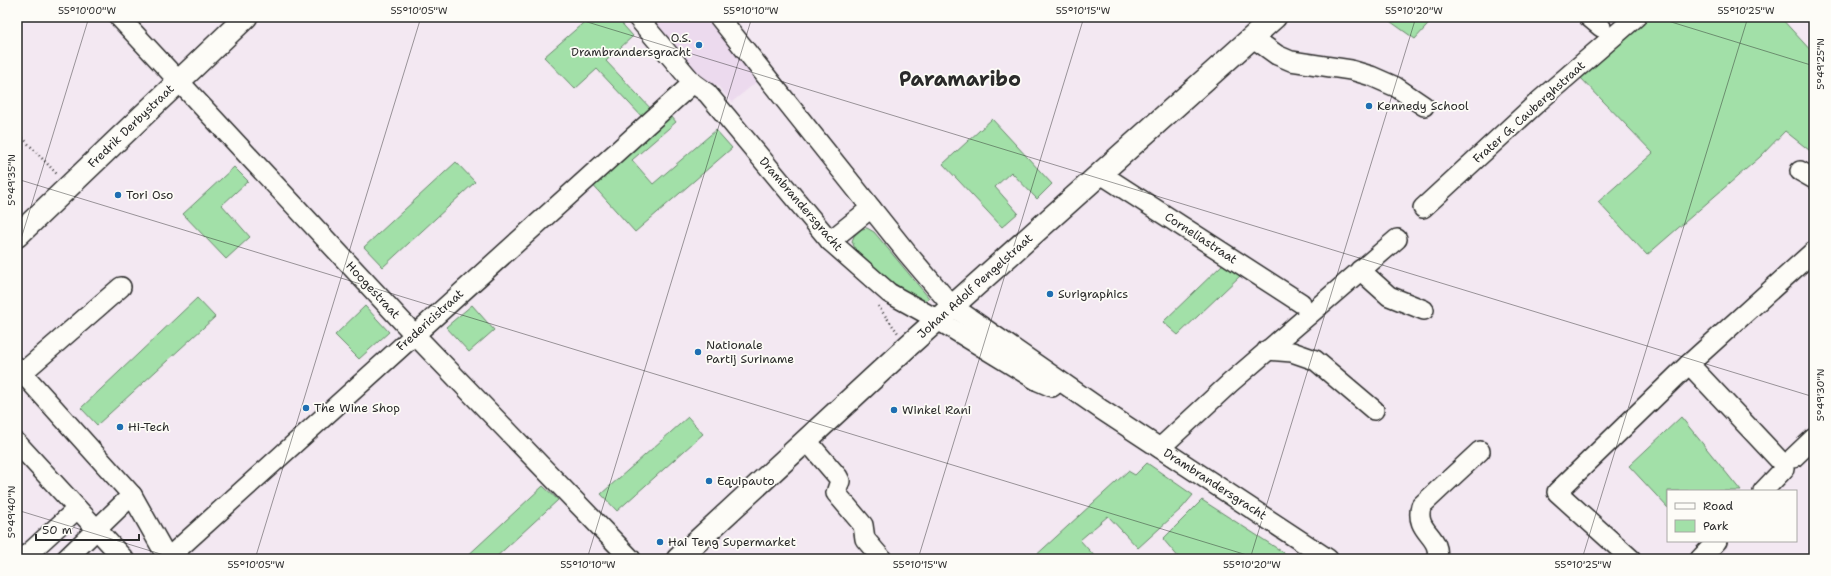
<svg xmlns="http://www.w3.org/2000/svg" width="1831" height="576" font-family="'Shantell Sans',sans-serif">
	<rect width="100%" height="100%" fill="#f3e8f2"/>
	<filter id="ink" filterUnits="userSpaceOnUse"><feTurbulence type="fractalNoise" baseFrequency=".025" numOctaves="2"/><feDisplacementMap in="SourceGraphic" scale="8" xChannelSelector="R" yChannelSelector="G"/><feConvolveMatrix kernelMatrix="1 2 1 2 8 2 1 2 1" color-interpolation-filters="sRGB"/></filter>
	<g filter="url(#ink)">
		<path fill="#ecdaee" d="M643,17H708L759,80L732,102L717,85L701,82Z"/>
		<g fill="#a2e0a8" stroke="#66866a">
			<path d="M590,17H616L633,36L606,61L653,111L644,119L597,69L575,89L544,57Z"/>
			<path d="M1384,17H1435L1415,39Z"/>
			<path d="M1645,17H1780L1814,54V154L1785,131L1760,157L1647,255L1598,202L1653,153L1578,75Z"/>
			<path d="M668,112L676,122L632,160L653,184L716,130L732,148L635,232L590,182Z"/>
			<path d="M992,119L1052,184L1037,199L1011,172L995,187L1018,213L1002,227L943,164Z"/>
			<path d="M456,162L475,182L383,267L364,247Z"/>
			<path d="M234,167L248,181L222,205L250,237L226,259L183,214Z"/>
			<path d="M867,228L874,232L929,298L924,301L909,295L875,268L855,249L852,241L854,236L862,229Z"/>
			<path d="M1224,263L1241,275L1178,335L1163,322Z"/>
			<path d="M197,298L215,317L97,425L81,408Z"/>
			<path d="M472,305L494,330L469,352L446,327Z"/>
			<path d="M365,306L389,332L359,359L335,335Z"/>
			<path d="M688,417L703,434L617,511L601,494Z"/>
			<path d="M1681,417L1741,491H1668V508L1629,466Z"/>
			<path d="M1147,463L1193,495L1182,508L1138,548L1108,516L1080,540L1097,559H1032L1128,471L1135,475Z"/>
			<path d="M543,486L558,500L494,559H464Z"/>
			<path d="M1202,500L1292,558L1180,559L1163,539Z"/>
		</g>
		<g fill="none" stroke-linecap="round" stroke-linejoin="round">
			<defs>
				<g id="minor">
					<path d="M119,17L414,334L631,559"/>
					<path d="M637,17L693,83L707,93L830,241L889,293L938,320L1038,381L1052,387"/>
					<path d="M719,17L907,253L952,306L1102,410L1328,559"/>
					<path d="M1589,17L1601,27"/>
					<path d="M1252,37L1277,55L1291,61L1351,70L1371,76L1396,87L1424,106"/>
					<path d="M1800,171L1814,179"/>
					<path d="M1101,174L1301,303"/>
					<path d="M1423,208L1539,101L1636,17"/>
					<path d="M830,241L871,208"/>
					<path d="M1360,270L1389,296L1424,310"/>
					<path d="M1267,350L1292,352L1315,360L1374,410"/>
					<path d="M1689,364L1783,464L1784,469L1763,491"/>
					<path d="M17,367L132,495L168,559"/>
					<path d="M22,373L121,287"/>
					<path d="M807,441L838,477L840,481L836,493L863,525L865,539L882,559"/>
					<path d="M17,443L124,559"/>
					<path d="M1160,448L1230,383L1397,239"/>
					<path d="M1793,458L1814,438"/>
					<path d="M17,557H21L28,554L77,509"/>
					<path d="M168,558L693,83"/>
					<path d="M66,559L132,495"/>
					<path d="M1437,559C1442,535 1414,533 1421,506L1480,451"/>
					<path d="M1631,559L1557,492L1689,364L1814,251"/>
					<path d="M1700,559L1717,541"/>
				</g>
				<g id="major">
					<path d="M17,236L246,17"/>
					<path d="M678,559L908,346L1275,17"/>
				</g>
			</defs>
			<use href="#minor" stroke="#2b2b2b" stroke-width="22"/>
			<use href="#major" stroke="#2b2b2b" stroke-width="25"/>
			<g stroke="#2b2b2b" stroke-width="2.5" stroke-dasharray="1 3" stroke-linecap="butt">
				<path d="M17,132L57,174"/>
				<path d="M878,306L898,333"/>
			</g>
			<use href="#minor" stroke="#fdfcf7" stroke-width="19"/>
			<use href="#major" stroke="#fdfcf7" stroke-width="22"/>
		</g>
	</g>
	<path fill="none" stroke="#2b2b2b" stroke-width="1" stroke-opacity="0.45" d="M571,17L1814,397M1655,17L1814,66M17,179L1260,559M17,252L89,17M17,510L177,559M255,559L421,17M587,559L752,17M918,559L1084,17M1250,559L1416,17M1582,559L1748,17"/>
	<g fill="#1f6fb2" stroke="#fdfcf7" stroke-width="1.5">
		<circle cx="699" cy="45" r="4"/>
		<circle cx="1369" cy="106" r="4"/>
		<circle cx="118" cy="195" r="4"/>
		<circle cx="1050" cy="294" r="4"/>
		<circle cx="698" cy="352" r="4"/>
		<circle cx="306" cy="408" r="4"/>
		<circle cx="894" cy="410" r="4"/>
		<circle cx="120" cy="427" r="4"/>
		<circle cx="709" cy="481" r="4"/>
		<circle cx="660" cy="542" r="4"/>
	</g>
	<g text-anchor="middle" stroke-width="3.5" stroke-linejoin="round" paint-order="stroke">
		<g font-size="12" fill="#2b2b2b" stroke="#fdfcf7" text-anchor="start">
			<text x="691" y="42" text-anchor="end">O.S.<tspan x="691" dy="14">Drambrandersgracht</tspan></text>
			<text x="1377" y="110">Kennedy School</text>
			<text x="126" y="199">Tori Oso</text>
			<text x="1058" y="298">Surigraphics</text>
			<text x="706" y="349">Nationale<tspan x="706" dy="14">Partij Suriname</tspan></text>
			<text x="314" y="412">The Wine Shop</text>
			<text x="902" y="414">Winkel Rani</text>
			<text x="128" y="431">Hi-Tech</text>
			<text x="717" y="485">Equipauto</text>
			<text x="668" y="546">Hai Teng Supermarket</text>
		</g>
		<g font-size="12" fill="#2b2b2b" stroke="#fdfcf7">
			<text transform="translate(1529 112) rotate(-42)" y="4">Frater G. Cauberghstraat</text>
			<text transform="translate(131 126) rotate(-44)" y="4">Fredrik Derbystraat</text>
			<text transform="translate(801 204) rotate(49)" y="4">Drambrandersgracht</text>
			<text transform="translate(1201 238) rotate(33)" y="4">Corneliastraat</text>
			<text transform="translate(975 286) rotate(-42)" y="4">Johan Adolf Pengelstraat</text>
			<text transform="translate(373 290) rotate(47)" y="4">Hoogestraat</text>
			<text transform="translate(430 320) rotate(-42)" y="4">Fredericistraat</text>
			<text transform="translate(1215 484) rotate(33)" y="4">Drambrandersgracht</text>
		</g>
		<g font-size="20" font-weight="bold" fill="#2b2b2b" stroke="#fdfcf7">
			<text x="960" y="86">Paramaribo</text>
		</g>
	</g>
	<rect width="1831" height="576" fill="none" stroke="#fdfcf7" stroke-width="44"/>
	<rect x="1667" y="490" width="130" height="52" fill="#fdfcf7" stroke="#a9a8a5"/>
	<rect x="1675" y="503" width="20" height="6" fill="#fdfcf7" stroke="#a9a8a5"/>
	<text x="1703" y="510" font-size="12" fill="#2b2b2b">Road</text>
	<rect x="1675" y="520" width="20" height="12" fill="#a2e0a8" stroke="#a9a8a5"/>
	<text x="1703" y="530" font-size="12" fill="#2b2b2b">Park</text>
	<path d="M36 534v6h103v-6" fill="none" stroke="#2b2b2b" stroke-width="2"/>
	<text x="42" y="534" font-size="12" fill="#2b2b2b" stroke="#fdfcf7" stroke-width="3" paint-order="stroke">50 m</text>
	<rect x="22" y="22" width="1787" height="532" fill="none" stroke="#2b2b2b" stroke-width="1.5"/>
	<g font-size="10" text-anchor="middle" fill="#2b2b2b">
		<text x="87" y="14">55°10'00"W</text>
		<text x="419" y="14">55°10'05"W</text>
		<text x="751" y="14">55°10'10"W</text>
		<text x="1083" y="14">55°10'15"W</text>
		<text x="1414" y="14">55°10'20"W</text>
		<text x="1746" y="14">55°10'25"W</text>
		<text transform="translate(1820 64) rotate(-90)" y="4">5°49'25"N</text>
		<text transform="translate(11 180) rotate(-90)" y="4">5°49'35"N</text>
		<text transform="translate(1820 395) rotate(-90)" y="4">5°49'30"N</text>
		<text transform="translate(11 512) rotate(-90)" y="4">5°49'40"N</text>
		<text x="256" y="568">55°10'05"W</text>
		<text x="588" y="568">55°10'10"W</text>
		<text x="920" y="568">55°10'15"W</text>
		<text x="1252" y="568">55°10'20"W</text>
		<text x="1583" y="568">55°10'25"W</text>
	</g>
</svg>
